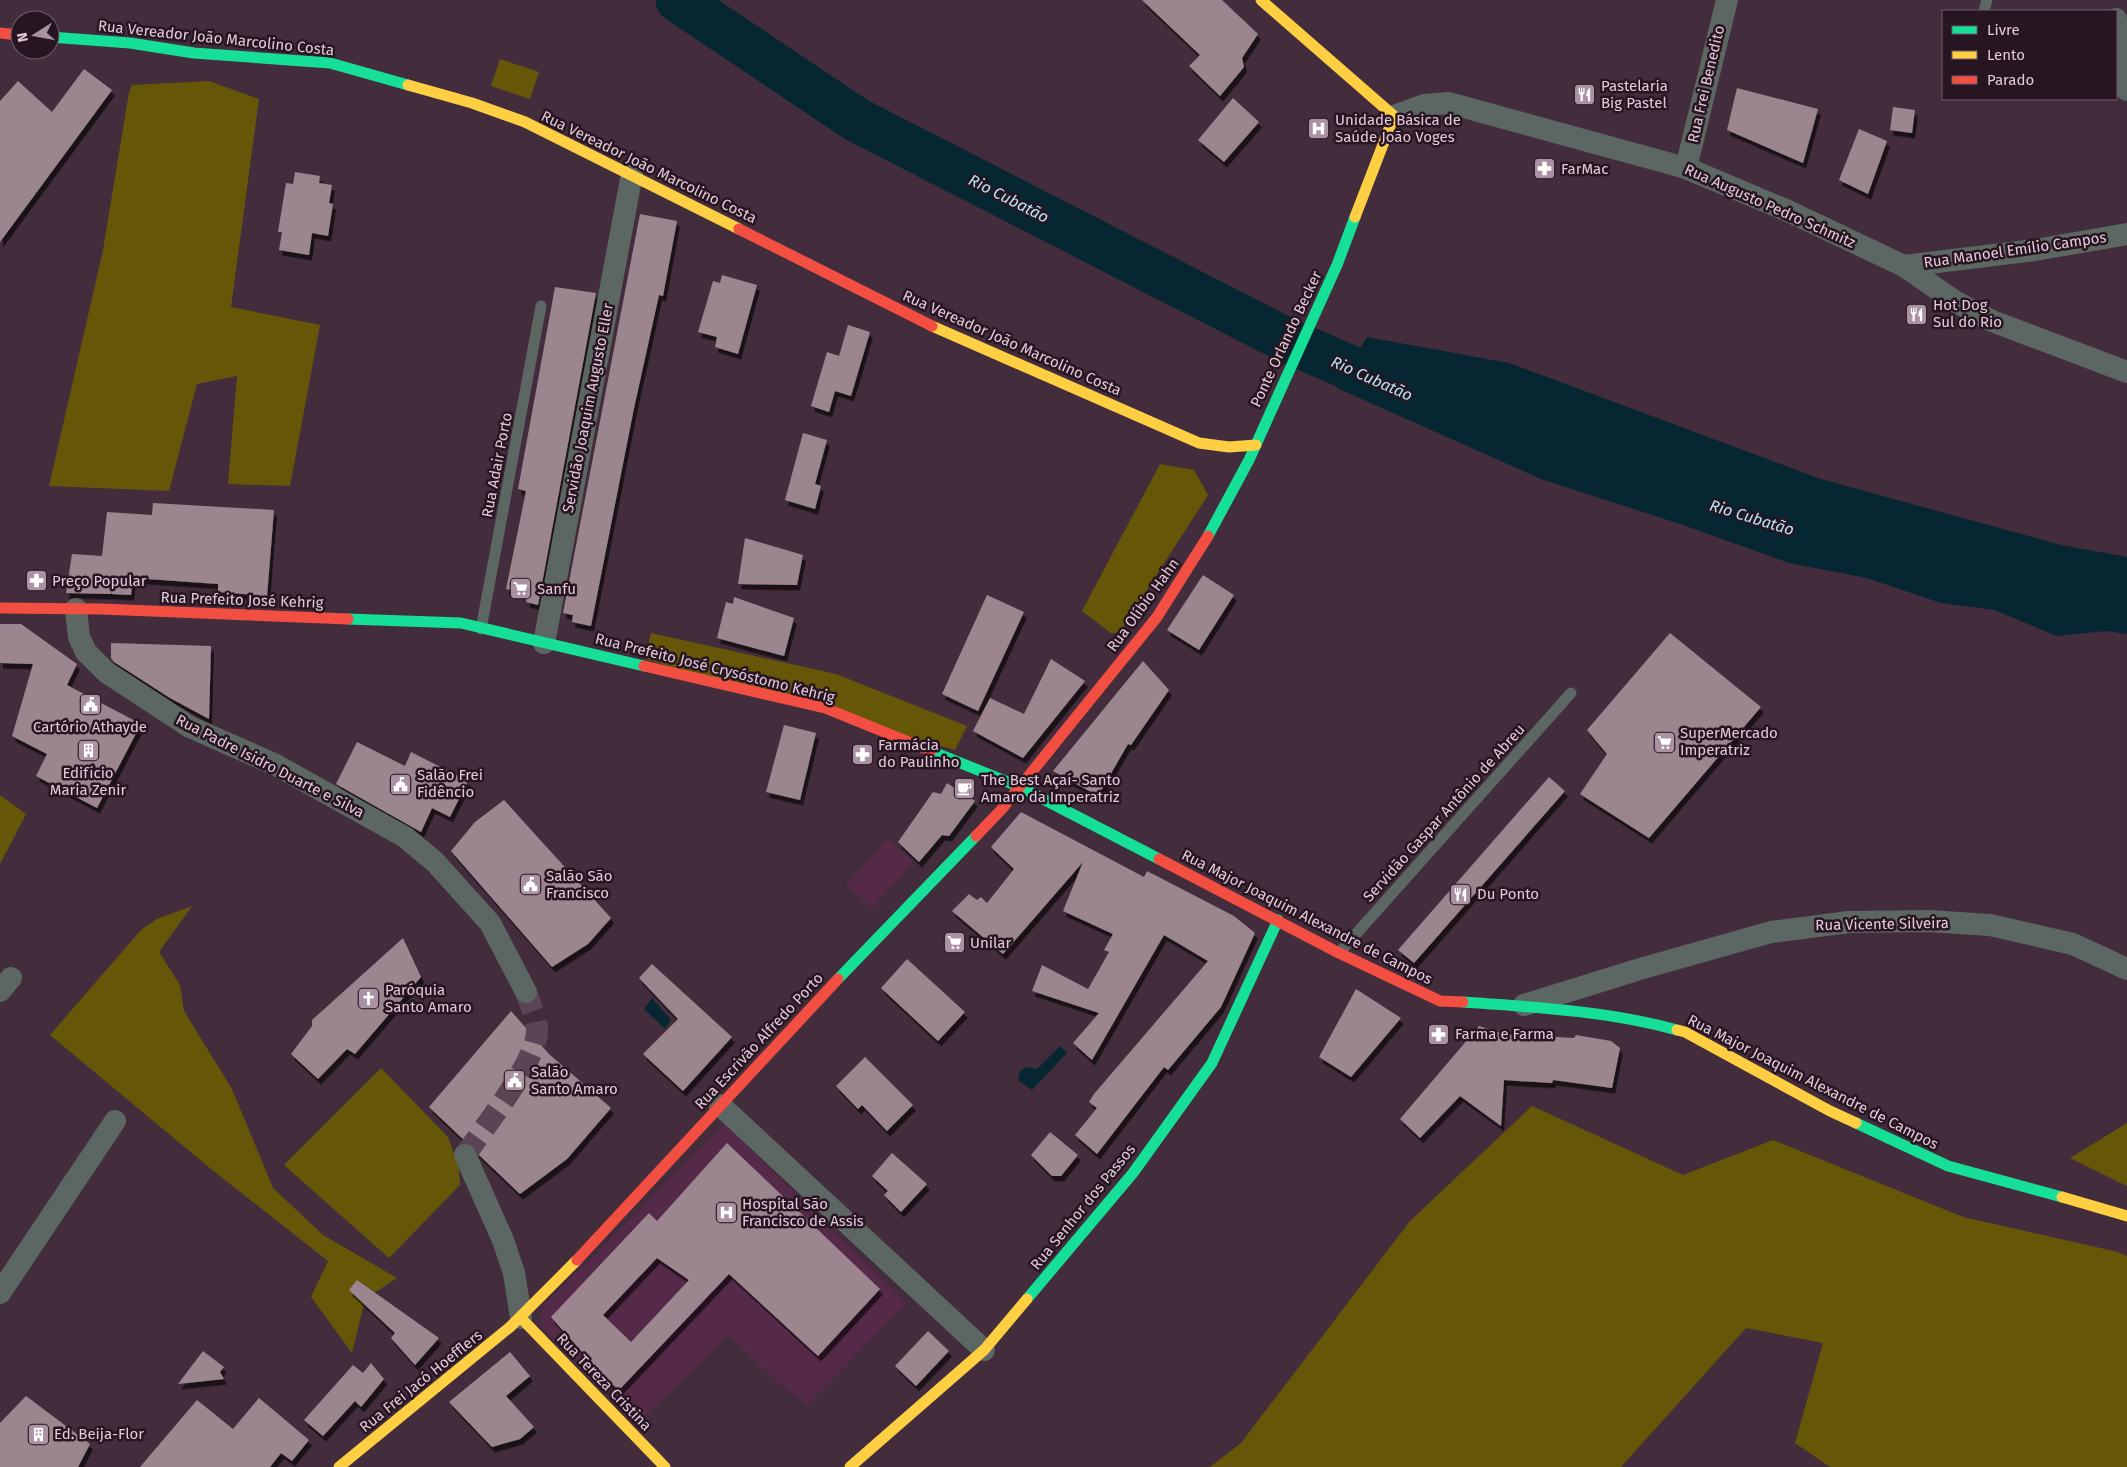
<svg xmlns="http://www.w3.org/2000/svg" width="2127" height="1467" font-family="'Fira Sans',sans-serif">
	<defs>
		<filter id="shadow"><feDropShadow dx="3" dy="5.5" stdDeviation="0" flood-color="#0009"/></filter>
	</defs>
	<rect width="100%" height="100%" fill="#432d3c"/>
	<g fill="#552a49">
		<path d="M888,839L913,862L872,908L846,885Z"/>
		<path d="M725,1124L906,1303L808,1405L781,1385L729,1335L639,1422L539,1324L543,1307Z"/>
	</g>
	<g fill="#665708">
		<path d="M500,59L539,72L530,99L491,86Z"/>
		<path d="M209,81L259,99L231,307L320,325L290,486L228,484L237,376L197,384L169,491L49,486L103,250L129,92L132,85Z"/>
		<path d="M1160,464L1194,470L1208,495L1119,633H1111L1082,611Z"/>
		<path d="M651,633L836,674L967,726L955,750L645,659Z"/>
		<path d="M0,795L26,814L0,864Z"/>
		<path d="M192,906L159,952L180,985L184,1011L232,1089L273,1188L323,1235L397,1278L365,1299L352,1353L311,1297L328,1261L211,1169L50,1035L141,930L157,919Z"/>
		<path d="M381,1068L448,1137L459,1169L460,1185L389,1258L284,1165Z"/>
		<path d="M1532,1106L1683,1175L1773,1140L1963,1217L2118,1252L2127,1256V1467H1830L1795,1443L1823,1343L1746,1328L1621,1467H1210L1241,1443L1410,1221Z"/>
		<path d="M2127,1123V1186L2070,1158Z"/>
	</g>
	<g fill="#062731">
		<path d="M1367,337L1509,363L1821,479L2061,545L2127,557V634L2106,631L2057,636L1994,610L1941,603L1867,578L1789,563L1683,525L1541,479L1337,388Z"/>
		<path d="M652,998L671,1020L665,1029L644,1009Z"/>
		<path d="M1060,1046L1067,1053L1032,1090L1018,1080L1020,1071L1026,1067L1037,1069Z"/>
	</g>
	<g fill="none" stroke-linecap="round" stroke-linejoin="round">
		<path stroke="#062731" stroke-width="45" d="M678,0L857,120L1286,340L1406,392"/>
	</g>
	<g fill="#9b8690" fill-rule="evenodd" filter="url(#shadow)">
		<path d="M1142,0H1222L1258,34L1242,58L1244,67L1220,96L1189,66L1200,55Z"/>
		<path d="M84,69L112,90L0,242V101L18,81L52,112Z"/>
		<path d="M1737,88L1818,109L1803,163L1727,130Z"/>
		<path d="M1233,98L1259,122L1224,162L1198,140Z"/>
		<path d="M1893,107L1915,110L1912,133L1890,130Z"/>
		<path d="M1859,129L1887,141L1868,194L1839,180Z"/>
		<path d="M295,172L320,176L319,183L332,185L329,203L333,204L328,236L312,233L309,255L279,250L282,232H278L286,183L293,184Z"/>
		<path d="M640,214L677,221L663,296L659,295L634,408L591,626L572,622L573,615L563,613Z"/>
		<path d="M722,275L757,285L738,354L715,347L717,337L698,332L713,281L720,283Z"/>
		<path d="M555,287L596,293L538,605L526,602L528,594L506,589L526,491L518,489Z"/>
		<path d="M848,325L870,332L851,396L835,391L829,412L811,406L827,352L839,356Z"/>
		<path d="M803,433L827,440L815,484L821,486L815,509L785,500Z"/>
		<path d="M153,503L274,510L267,596L218,592V584L133,578L131,595L112,594V592L111,594L66,593L72,554L102,556L107,512L152,515Z"/>
		<path d="M745,538L803,555L797,585L738,584Z"/>
		<path d="M1203,575L1234,595L1199,650L1167,630Z"/>
		<path d="M987,595L1024,612L978,711L942,694Z"/>
		<path d="M734,597L794,618L784,656L717,638L726,602L733,604Z"/>
		<path d="M0,624H21L77,664L67,685L141,724L97,808L36,776L47,754L12,736L33,664L0,663Z"/>
		<path d="M1670,633L1761,707L1649,838L1580,794L1607,754L1587,730Z"/>
		<path d="M111,643L211,646L209,719L170,698L114,662L111,658Z"/>
		<path d="M1051,659L1085,681L1023,758L973,731L990,698L1024,714Z"/>
		<path d="M1143,661L1169,690L1131,745L1128,744L1098,796L1053,771Z"/>
		<path d="M784,725L816,733L800,800L766,792Z"/>
		<path d="M357,742L405,766L411,752L468,781L450,817L432,808L421,832L336,784Z"/>
		<path d="M1549,777L1565,791L1414,963L1398,950Z"/>
		<path d="M947,783L975,801L949,836L942,835L919,862L898,842L933,792L941,794Z"/>
		<path d="M504,800L611,918L588,944L552,967L451,851L475,822Z"/>
		<path d="M1021,812L1144,877L1147,871L1234,916L1255,933L1221,1007L1168,1070L1164,1067L1097,1154L1075,1135L1097,1108L1089,1102L1094,1094L1208,961L1164,935L1092,1060L1073,1043L1099,1013L1032,991L1042,965L1088,989L1109,952L1104,950L1113,934L1063,911L1083,862L1003,954L952,911L969,894L977,900L981,897L987,903L1014,869L991,847Z"/>
		<path d="M403,938L421,977L355,1054L347,1049L318,1079L291,1054L312,1026V1020Z"/>
		<path d="M907,959L965,1012L938,1041L881,988Z"/>
		<path d="M652,964L732,1037L683,1091L643,1054L678,1019L639,978Z"/>
		<path d="M1356,989L1401,1018L1351,1077L1319,1057Z"/>
		<path d="M511,1011L549,1054L611,1108L567,1159L520,1194L479,1155L473,1145L466,1142L429,1107Z"/>
		<path d="M1479,1026L1504,1034L1574,1038L1576,1035L1611,1041L1620,1048L1612,1088L1553,1080L1552,1083L1504,1080L1501,1126L1460,1096L1420,1138L1400,1119Z"/>
		<path d="M865,1057L913,1105L887,1131L862,1105L858,1109L836,1086Z"/>
		<path d="M1050,1132L1078,1155L1061,1176H1052L1031,1155Z"/>
		<path d="M727,1143L880,1289L818,1356L729,1274L619,1390L607,1380L551,1317L649,1213L657,1221ZM657,1258L689,1280L631,1342L603,1315Z"/>
		<path d="M892,1153L927,1184L901,1212L884,1195L888,1191L872,1176Z"/>
		<path d="M357,1280L439,1338L415,1365L391,1338L395,1333L349,1290Z"/>
		<path d="M928,1331L949,1351L916,1386L895,1366Z"/>
		<path d="M203,1351L224,1367L220,1372L224,1379L178,1384Z"/>
		<path d="M510,1352L530,1376L506,1396L534,1427L520,1439L492,1447L449,1402Z"/>
		<path d="M371,1363L384,1379L361,1407L355,1401L323,1436L304,1420L353,1365L363,1373Z"/>
		<path d="M26,1396L90,1444L78,1467H0V1423Z"/>
		<path d="M259,1398L309,1440L292,1461L281,1453L270,1467H140L197,1400L233,1429Z"/>
	</g>
	<g fill="none" stroke-linecap="round" stroke-linejoin="round">
		<path stroke="#5b4454" stroke-width="22" stroke-dasharray="22 11" stroke-linecap="butt" d="M465,1155C483,1129 539,1059 537,1029C537,1017 529,1003 526,992"/>
		<g stroke="#5c6662" stroke-width="11">
			<path d="M1984,11L1987,0"/>
			<path d="M481,629L541,306"/>
			<path d="M1339,953L1571,693"/>
		</g>
		<g stroke="#5c6662" stroke-width="22">
			<path d="M2116,19L2127,90"/>
			<path d="M1394,116L1424,105L1449,103L1686,168L1788,211L1904,266L1956,302L1992,321L2127,372"/>
			<path d="M1686,168L1727,0"/>
			<path d="M1904,266L2035,250L2127,234"/>
			<path d="M76,609L79,637L86,652L106,672L190,727L274,764L405,837L435,862L490,923L526,992"/>
			<path d="M544,643L632,174"/>
			<path d="M0,991L11,978"/>
			<path d="M1524,1005L1640,969L1771,932L1849,922L1929,921L1990,925L2073,944L2127,969"/>
			<path d="M720,1105L984,1350"/>
			<path d="M465,1155L503,1240L514,1273L521,1318"/>
			<path d="M0,1293L115,1121"/>
		</g>
		<g stroke="#16e098" stroke-width="11">
			<path d="M50,37L130,43L194,53L330,63L408,85"/>
			<path d="M1208,536L1249,460L1337,265L1355,217"/>
			<path d="M348,619L461,623L644,666"/>
			<path d="M931,751L1020,787L1159,859"/>
			<path d="M838,979L976,836"/>
			<path d="M1463,1002C1534,1007 1608,1011 1677,1030"/>
			<path d="M1856,1123L1948,1166L2062,1197"/>
			<path d="M1027,1299L1133,1173L1212,1063L1278,920"/>
		</g>
		<g stroke="#ffcf43" stroke-width="11">
			<path d="M1261,0L1394,116L1355,217"/>
			<path d="M408,85L472,103L525,122L739,229"/>
			<path d="M932,326L1199,443L1229,447L1256,445"/>
			<path d="M1677,1030L1685,1032L1830,1111L1856,1123"/>
			<path d="M2062,1197L2127,1216"/>
			<path d="M521,1318L665,1467"/>
			<path d="M339,1467L510,1327L577,1260"/>
			<path d="M850,1467L984,1350L1027,1299"/>
		</g>
		<g stroke="#f24e42" stroke-width="11">
			<path d="M0,33L20,35"/>
			<path d="M739,229L932,326"/>
			<path d="M0,608L101,609L348,619"/>
			<path d="M644,666L825,708L931,751"/>
			<path d="M976,836L1001,810L1157,617L1208,536"/>
			<path d="M1159,859L1339,953L1440,1001L1463,1002"/>
			<path d="M577,1260L838,979"/>
		</g>
	</g>
	<defs>
		<symbol id="restaurant-square" viewBox="-11 -11 22 22"><rect x="-9" y="-9" width="18" height="18" rx="4" fill="#ab92a3" stroke="#271521"/><path d="M-5-6h1v4h1v-4h1v4h1v-4h1v5L-1.5 .5V6h-2V.5L-5-1ZM5-6V6H3V1.5H1.5Q1.5-4 5-6Z" fill="#fff"/></symbol>
		<symbol id="hospital-square" viewBox="-11 -11 22 22"><rect x="-9" y="-9" width="18" height="18" rx="4" fill="#ab92a3" stroke="#271521"/><path d="M-5-5h3v3.5h4V-5h3V5h-3V1.5h-4V5h-3Z" fill="#fff"/></symbol>
		<symbol id="pharmacy-square" viewBox="-11 -11 22 22"><rect x="-9" y="-9" width="18" height="18" rx="4" fill="#ab92a3" stroke="#271521"/><path d="M-2-6h4v4h4v4h-4v4h-4v-4h-4v-4h4Z" fill="#fff"/></symbol>
		<symbol id="supermarket-square" viewBox="-11 -11 22 22"><rect x="-9" y="-9" width="18" height="18" rx="4" fill="#ab92a3" stroke="#271521"/><path d="M-6-5.5h2.5l.6 2H6L4.5 2H-2.5L-4.4-4H-6ZM-1.5 3.2a1.3 1.3 0 1 0 .1 0ZM3 3.2a1.3 1.3 0 1 0 .1 0Z" fill="#fff"/></symbol>
		<symbol id="civic-square" viewBox="-11 -11 22 22"><rect x="-9" y="-9" width="18" height="18" rx="4" fill="#ab92a3" stroke="#271521"/><path d="M-.6-6.5H3V-4.5H.6V-3L4-1V1h2V6H-6V1h2V-1L-.6-3ZM-1.2 2.5V6h2.4V2.5Z" fill="#fff"/></symbol>
		<symbol id="building-square" viewBox="-11 -11 22 22"><rect x="-9" y="-9" width="18" height="18" rx="4" fill="#ab92a3" stroke="#271521"/><path d="M-4-6H4V6H1V3H-1V6H-4ZM-2.5-4.3h1.7v1.8h-1.7ZM.8-4.3h1.7v1.8H.8ZM-2.5-1h1.7V.8h-1.7ZM.8-1h1.7V.8H.8Z" fill="#fff"/></symbol>
		<symbol id="cafe-square" viewBox="-11 -11 22 22"><rect x="-9" y="-9" width="18" height="18" rx="4" fill="#ab92a3" stroke="#271521"/><path d="M-5.5-4.5H6V0H3Q3 3.5 0 3.5H-2.5Q-5.5 3.5-5.5 0ZM3-3.2v2h1.7v-2ZM-6 4.5H4V6H-6Z" fill="#fff"/></symbol>
		<symbol id="church-square" viewBox="-11 -11 22 22"><rect x="-9" y="-9" width="18" height="18" rx="4" fill="#ab92a3" stroke="#271521"/><path d="M-1.2-6h2.4v3.5h3.3v2.4h-3.3V6h-2.4V-.1h-3.3v-2.4h3.3Z" fill="#fff"/></symbol>
	</defs>
	<g fill-rule="evenodd">
		<use href="#restaurant-square" x="1572" y="82" width="25" height="25"/>
		<use href="#hospital-square" x="1306" y="116" width="25" height="25"/>
		<use href="#pharmacy-square" x="1532" y="156" width="25" height="25"/>
		<use href="#restaurant-square" x="1904" y="302" width="25" height="25"/>
		<use href="#pharmacy-square" x="24" y="568" width="25" height="25"/>
		<use href="#supermarket-square" x="508" y="576" width="25" height="25"/>
		<use href="#civic-square" x="78" y="692" width="25" height="25"/>
		<use href="#supermarket-square" x="1652" y="730" width="25" height="25"/>
		<use href="#building-square" x="76" y="738" width="25" height="25"/>
		<use href="#pharmacy-square" x="850" y="742" width="25" height="25"/>
		<use href="#civic-square" x="388" y="772" width="25" height="25"/>
		<use href="#cafe-square" x="952" y="776" width="25" height="25"/>
		<use href="#civic-square" x="518" y="872" width="25" height="25"/>
		<use href="#restaurant-square" x="1448" y="882" width="25" height="25"/>
		<use href="#supermarket-square" x="942" y="930" width="25" height="25"/>
		<use href="#church-square" x="356" y="986" width="25" height="25"/>
		<use href="#pharmacy-square" x="1426" y="1022" width="25" height="25"/>
		<use href="#civic-square" x="502" y="1068" width="25" height="25"/>
		<use href="#hospital-square" x="714" y="1200" width="25" height="25"/>
		<use href="#building-square" x="26" y="1422" width="25" height="25"/>
	</g>
	<g text-anchor="middle" stroke-width="5" stroke-linejoin="round" paint-order="stroke">
		<g font-size="15" fill="#e3c9da" stroke="#271521">
			<text transform="translate(216 38) rotate(6)" y="5">Rua Vereador João Marcolino Costa</text>
			<text transform="translate(1706 84) rotate(-77)" y="5">Rua Frei Benedito</text>
			<text transform="translate(649 167) rotate(26)" y="5">Rua Vereador João Marcolino Costa</text>
			<text transform="translate(1770 206) rotate(24)" y="5">Rua Augusto Pedro Schmitz</text>
			<text transform="translate(2015 250) rotate(-8)" y="5">Rua Manoel Emílio Campos</text>
			<text transform="translate(1286 339) rotate(-65)" y="5">Ponte Orlando Becker</text>
			<text transform="translate(1012 343) rotate(24)" y="5">Rua Vereador João Marcolino Costa</text>
			<text transform="translate(588 408) rotate(-79)" y="5">Servidão Joaquim Augusto Eller</text>
			<text transform="translate(497 465) rotate(-79)" y="5">Rua Adair Porto</text>
			<text transform="translate(242 600) rotate(2)" y="5">Rua Prefeito José Kehrig</text>
			<text transform="translate(1143 605) rotate(-54)" y="5">Rua Olíbio Hahn</text>
			<text transform="translate(715 668) rotate(14)" y="5">Rua Prefeito José Crysóstomo Kehrig</text>
			<text transform="translate(270 766) rotate(27)" y="5">Rua Padre Isidro Duarte e Silva</text>
			<text transform="translate(1444 813) rotate(-48)" y="5">Servidão Gaspar Antônio de Abreu</text>
			<text transform="translate(1307 917) rotate(27)" y="5">Rua Major Joaquim Alexandre de Campos</text>
			<text transform="translate(1882 924) rotate(-1)" y="5">Rua Vicente Silveira</text>
			<text transform="translate(759 1041) rotate(-47)" y="5">Rua Escrivão Alfredo Porto</text>
			<text transform="translate(1813 1082) rotate(27)" y="5">Rua Major Joaquim Alexandre de Campos</text>
			<text transform="translate(1083 1207) rotate(-51)" y="5">Rua Senhor dos Passos</text>
			<text transform="translate(421 1381) rotate(-39)" y="5">Rua Frei Jacó Hoefflers</text>
			<text transform="translate(604 1382) rotate(46)" y="5">Rua Tereza Cristina</text>
		</g>
		<g font-size="15" fill="#e3c9da" stroke="#271521" text-anchor="start">
			<text x="1601" y="91">Pastelaria<tspan x="1601" dy="17">Big Pastel</tspan></text>
			<text x="1335" y="125">Unidade Básica de<tspan x="1335" dy="17">Saúde João Voges</tspan></text>
			<text x="1561" y="174">FarMac</text>
			<text x="1933" y="310">Hot Dog<tspan x="1933" dy="17">Sul do Rio</tspan></text>
			<text x="52" y="586">Preço Popular</text>
			<text x="537" y="594">Sanfu</text>
			<text x="90" y="732" text-anchor="middle">Cartório Athayde</text>
			<text x="1680" y="738">SuperMercado<tspan x="1680" dy="17">Imperatriz</tspan></text>
			<text x="878" y="750">Farmácia<tspan x="878" dy="17">do Paulinho</tspan></text>
			<text x="88" y="778" text-anchor="middle">Edifício<tspan x="88" dy="17">Maria Zenir</tspan></text>
			<text x="417" y="780">Salão Frei<tspan x="417" dy="17">Fidêncio</tspan></text>
			<text x="981" y="785">The Best Açaí- Santo<tspan x="981" dy="17">Amaro da Imperatriz</tspan></text>
			<text x="546" y="881">Salão São<tspan x="546" dy="17">Francisco</tspan></text>
			<text x="1477" y="899">Du Ponto</text>
			<text x="970" y="948">Unilar</text>
			<text x="385" y="995">Paróquia<tspan x="385" dy="17">Santo Amaro</tspan></text>
			<text x="1455" y="1039">Farma e Farma</text>
			<text x="531" y="1077">Salão<tspan x="531" dy="17">Santo Amaro</tspan></text>
			<text x="742" y="1209">Hospital São<tspan x="742" dy="17">Francisco de Assis</tspan></text>
			<text x="54" y="1439">Ed. Beija-Flor</text>
		</g>
		<g font-size="16" font-style="italic" fill="#b3e7f8" stroke="#271521">
			<text transform="translate(1009 198) rotate(27)" y="6">Rio Cubatão</text>
			<text transform="translate(1372 378) rotate(24)" y="6">Rio Cubatão</text>
			<text transform="translate(1752 517) rotate(17)" y="6">Rio Cubatão</text>
		</g>
	</g>
	<rect x="1942" y="10" width="175" height="90" fill="#271521" stroke="#725d6b"/>
	<rect x="1952" y="26" width="25" height="8" fill="#16e098" stroke="#725d6b"/>
	<text x="1987" y="35" font-size="15" fill="#e3c9da">Livre</text>
	<rect x="1952" y="51" width="25" height="8" fill="#ffcf43" stroke="#725d6b"/>
	<text x="1987" y="60" font-size="15" fill="#e3c9da">Lento</text>
	<rect x="1952" y="76" width="25" height="8" fill="#f24e42" stroke="#725d6b"/>
	<text x="1987" y="85" font-size="15" fill="#e3c9da">Parado</text>
	<g transform="translate(35 35) rotate(259)"><circle r="24" fill="#271521" stroke="#725d6b"/>
	<path d="M0-4L9 19L0 12L-9 19Z" fill="#ab92a3"/>
	<text y="-8" font-size="14" font-weight="bold" text-anchor="middle" fill="#e3c9da">N</text>
	</g>
</svg>
